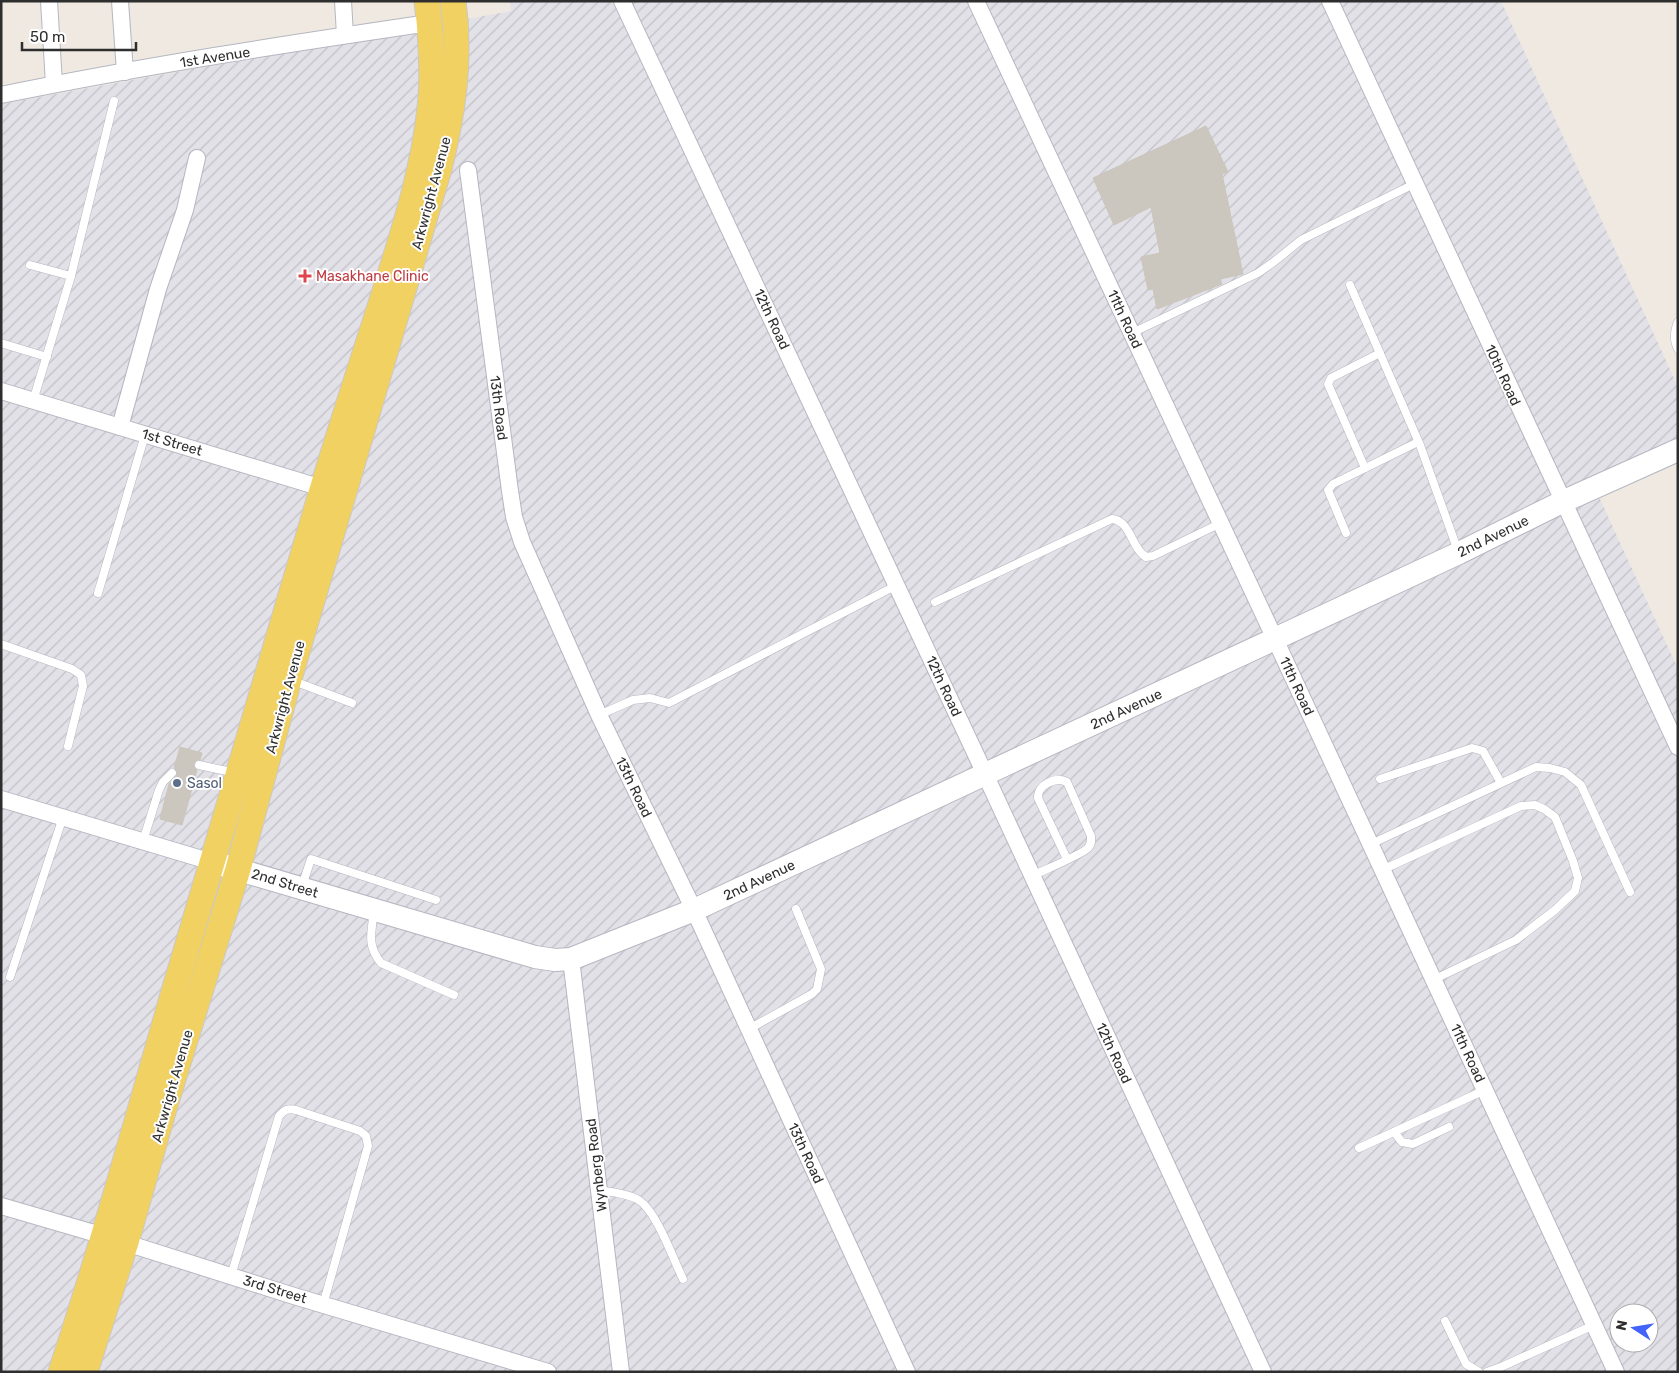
<svg xmlns="http://www.w3.org/2000/svg" width="1679" height="1373" font-family="Rubik,sans-serif">
	<defs>
		<pattern id="industrial-furrows" width="10" height="10" patternUnits="userSpaceOnUse" patternTransform="scale(1.25)"><rect width="10" height="10" fill="#e3e1e8"/><path d="M-1 1l2-2M0 10L10 0M9 11l2-2" fill="none" stroke="#c3c1c7"/></pattern>
	</defs>
	<rect width="100%" height="100%" fill="#efe9e1"/>
	<path fill="url(#industrial-furrows)" fill-rule="evenodd" d="M510,1H1501L1678,387V449L1594,486L1678,669V1372H1V104L511,11ZM1619,1313H1649V1343H1619Z"/>
	<g fill="#cbc7bf" stroke="#cbc5ba">
		<path d="M1206,126L1228,172L1222,174L1243,274L1220,279L1222,284L1157,309L1153,289L1148,290L1141,257L1160,253L1151,207L1114,225L1093,178Z"/>
		<path d="M180,747L202,753L200,760H197L194,763V767L197,770L182,825L160,819L169,784L177,775V771L174,768Z"/>
	</g>
	<g fill="none" stroke-linecap="round" stroke-linejoin="round">
		<defs>
			<g id="lane">
				<path d="M30,265L71,276"/>
				<path d="M1350,285L1420,445L1458,551"/>
				<path d="M1678,322C1674,332 1673,340 1678,349"/>
				<path d="M1132,333L1258,273L1275,261L1301,240L1414,184"/>
				<path d="M1,343L47,357"/>
				<path d="M33,401L71,276L114,101"/>
				<path d="M1365,468L1328,384L1331,378L1380,353"/>
				<path d="M1346,533L1328,490L1333,484L1418,442"/>
				<path d="M98,593L145,435"/>
				<path d="M935,602L1112,519C1131,521 1131,548 1146,557L1153,556L1221,523"/>
				<path d="M1,644L72,669L81,675L83,686L68,746"/>
				<path d="M291,680L352,703"/>
				<path d="M599,715L633,700L650,698L669,703L897,585"/>
				<path d="M199,765L236,773"/>
				<path d="M1380,779L1472,748L1483,751L1501,783"/>
				<path d="M143,841L159,790L163,782L172,773"/>
				<path d="M1371,844L1536,767L1550,768L1565,772L1581,785L1630,892"/>
				<path d="M1382,870L1521,806L1535,805L1544,809L1555,817L1573,861L1578,878L1575,891L1555,910L1516,940L1433,980"/>
				<path d="M1032,876C1044,870 1081,855 1088,848C1092,844 1091,841 1091,836L1067,782C1056,776 1037,785 1038,798L1067,859"/>
				<path d="M302,886L311,859L436,900"/>
				<path d="M374,912C371,933 367,946 381,963L454,995"/>
				<path d="M10,977L63,817"/>
				<path d="M749,1029L812,994L817,989L821,969L796,909"/>
				<path d="M1394,1132L1402,1142L1413,1144L1449,1127"/>
				<path d="M1359,1148L1485,1090"/>
				<path d="M598,1190C611,1192 625,1193 637,1199C656,1209 673,1259 683,1279"/>
				<path d="M231,1276L279,1116C284,1110 288,1108 296,1110L360,1131L366,1136L368,1146L323,1305"/>
				<path d="M1445,1321L1466,1364L1479,1372"/>
				<path d="M1487,1372L1501,1367L1594,1325"/>
			</g>
			<g id="street">
				<path d="M49,1L54,84"/>
				<path d="M120,1L125,72"/>
				<path d="M343,1L345,35"/>
				<path d="M622,1L985,774L1263,1372"/>
				<path d="M976,1L1275,639L1616,1372"/>
				<path d="M1330,1L1678,747"/>
				<path d="M1,95C143,66 286,44 429,23"/>
				<path d="M468,170L510,491L514,517L522,542L599,715L694,910L907,1372"/>
				<path d="M1,391L332,491"/>
				<path d="M120,427L158,289L185,210L197,158"/>
				<path d="M1,799L212,862"/>
				<path d="M571,959L621,1372"/>
				<path d="M1,1206L104,1236L294,1296L548,1372"/>
			</g>
			<path id="secondary" d="M212,862L535,957L555,960L571,959L694,910L1459,553L1562,502L1678,450"/>
			<g id="primary">
				<path d="M61,1372C103,1245 138,1116 175,988C221,830 269,672 315,514C338,434 365,355 390,275C407,221 424,165 430,108C434,73 431,36 427,1"/>
				<path d="M85,1372L126,1242L165,1105L238,869L289,679L439,169C453,113 461,59 453,1"/>
			</g>
		</defs>
		<use href="#lane" stroke="#b4b7c1" stroke-width="9"/>
		<use href="#street" stroke="#b4b7c1" stroke-width="18"/>
		<use href="#secondary" stroke="#b4b7c1" stroke-width="24"/>
		<use href="#primary" stroke="#c9c9c9" stroke-width="27"/>
		<use href="#lane" stroke="#fff" stroke-width="8"/>
		<use href="#street" stroke="#fff" stroke-width="16"/>
		<use href="#secondary" stroke="#fff" stroke-width="22"/>
		<use href="#primary" stroke="#f2d163" stroke-width="25"/>
	</g>
	<path fill="#e0444e" stroke="#fff" stroke-width="2" d="M302.5 268.5h5v5h5v5h-5v5h-5v-5h-5v-5h5z"/>
	<circle fill="#5c6f8a" stroke="#fff" stroke-width="2" cx="177" cy="783" r="5"/>
	<g text-anchor="middle" stroke-width="4" stroke-linejoin="round" paint-order="stroke">
		<g font-size="14" fill="#2e2e2e" stroke="#fff">
			<text transform="translate(215 57) rotate(-9)" y="5">1st Avenue</text>
			<text transform="translate(431 193) rotate(-75)" y="5">Arkwright Avenue</text>
			<text transform="translate(772 319) rotate(65)" y="5">12th Road</text>
			<text transform="translate(1125 319) rotate(65)" y="5">11th Road</text>
			<text transform="translate(1503 375) rotate(65)" y="5">10th Road</text>
			<text transform="translate(499 408) rotate(83)" y="5">13th Road</text>
			<text transform="translate(172 442) rotate(17)" y="5">1st Street</text>
			<text transform="translate(1493 536) rotate(-26)" y="5">2nd Avenue</text>
			<text transform="translate(944 686) rotate(65)" y="5">12th Road</text>
			<text transform="translate(1297 686) rotate(65)" y="5">11th Road</text>
			<text transform="translate(285 697) rotate(-75)" y="5">Arkwright Avenue</text>
			<text transform="translate(1126 709) rotate(-25)" y="5">2nd Avenue</text>
			<text transform="translate(634 787) rotate(64)" y="5">13th Road</text>
			<text transform="translate(759 880) rotate(-25)" y="5">2nd Avenue</text>
			<text transform="translate(285 883) rotate(17)" y="5">2nd Street</text>
			<text transform="translate(1114 1053) rotate(65)" y="5">12th Road</text>
			<text transform="translate(1468 1053) rotate(65)" y="5">11th Road</text>
			<text transform="translate(172 1086) rotate(-74)" y="5">Arkwright Avenue</text>
			<text transform="translate(806 1153) rotate(65)" y="5">13th Road</text>
			<text transform="translate(596 1165) rotate(-97)" y="5">Wynberg Road</text>
			<text transform="translate(275 1289) rotate(17)" y="5">3rd Street</text>
		</g>
		<g font-size="14" fill="#be3a42" stroke="#fff" text-anchor="start">
			<text x="316" y="281">Masakhane Clinic</text>
		</g>
		<g font-size="14" fill="#4e5e75" stroke="#fff" text-anchor="start">
			<text x="187" y="788">Sasol</text>
		</g>
	</g>
	<rect width="1679" height="1373" fill="none" stroke="#2e2e2e" stroke-width="5"/>
	<g transform="translate(1634 1328) rotate(282)"><circle r="24" fill="#ffffff" stroke="#ababab"/>
	<path d="M0-4L9 19L0 12L-9 19Z" fill="#4264fb"/>
	<text y="-8" font-size="14" font-weight="bold" text-anchor="middle" fill="#2e2e2e">N</text>
	</g>
	<path d="M22 42v8h114v-8" fill="none" stroke="#2e2e2e" stroke-width="2.5"/>
	<text x="30" y="42" font-size="15" fill="#2e2e2e" stroke="#ffffff" stroke-width="4" paint-order="stroke">50 m</text>
</svg>
